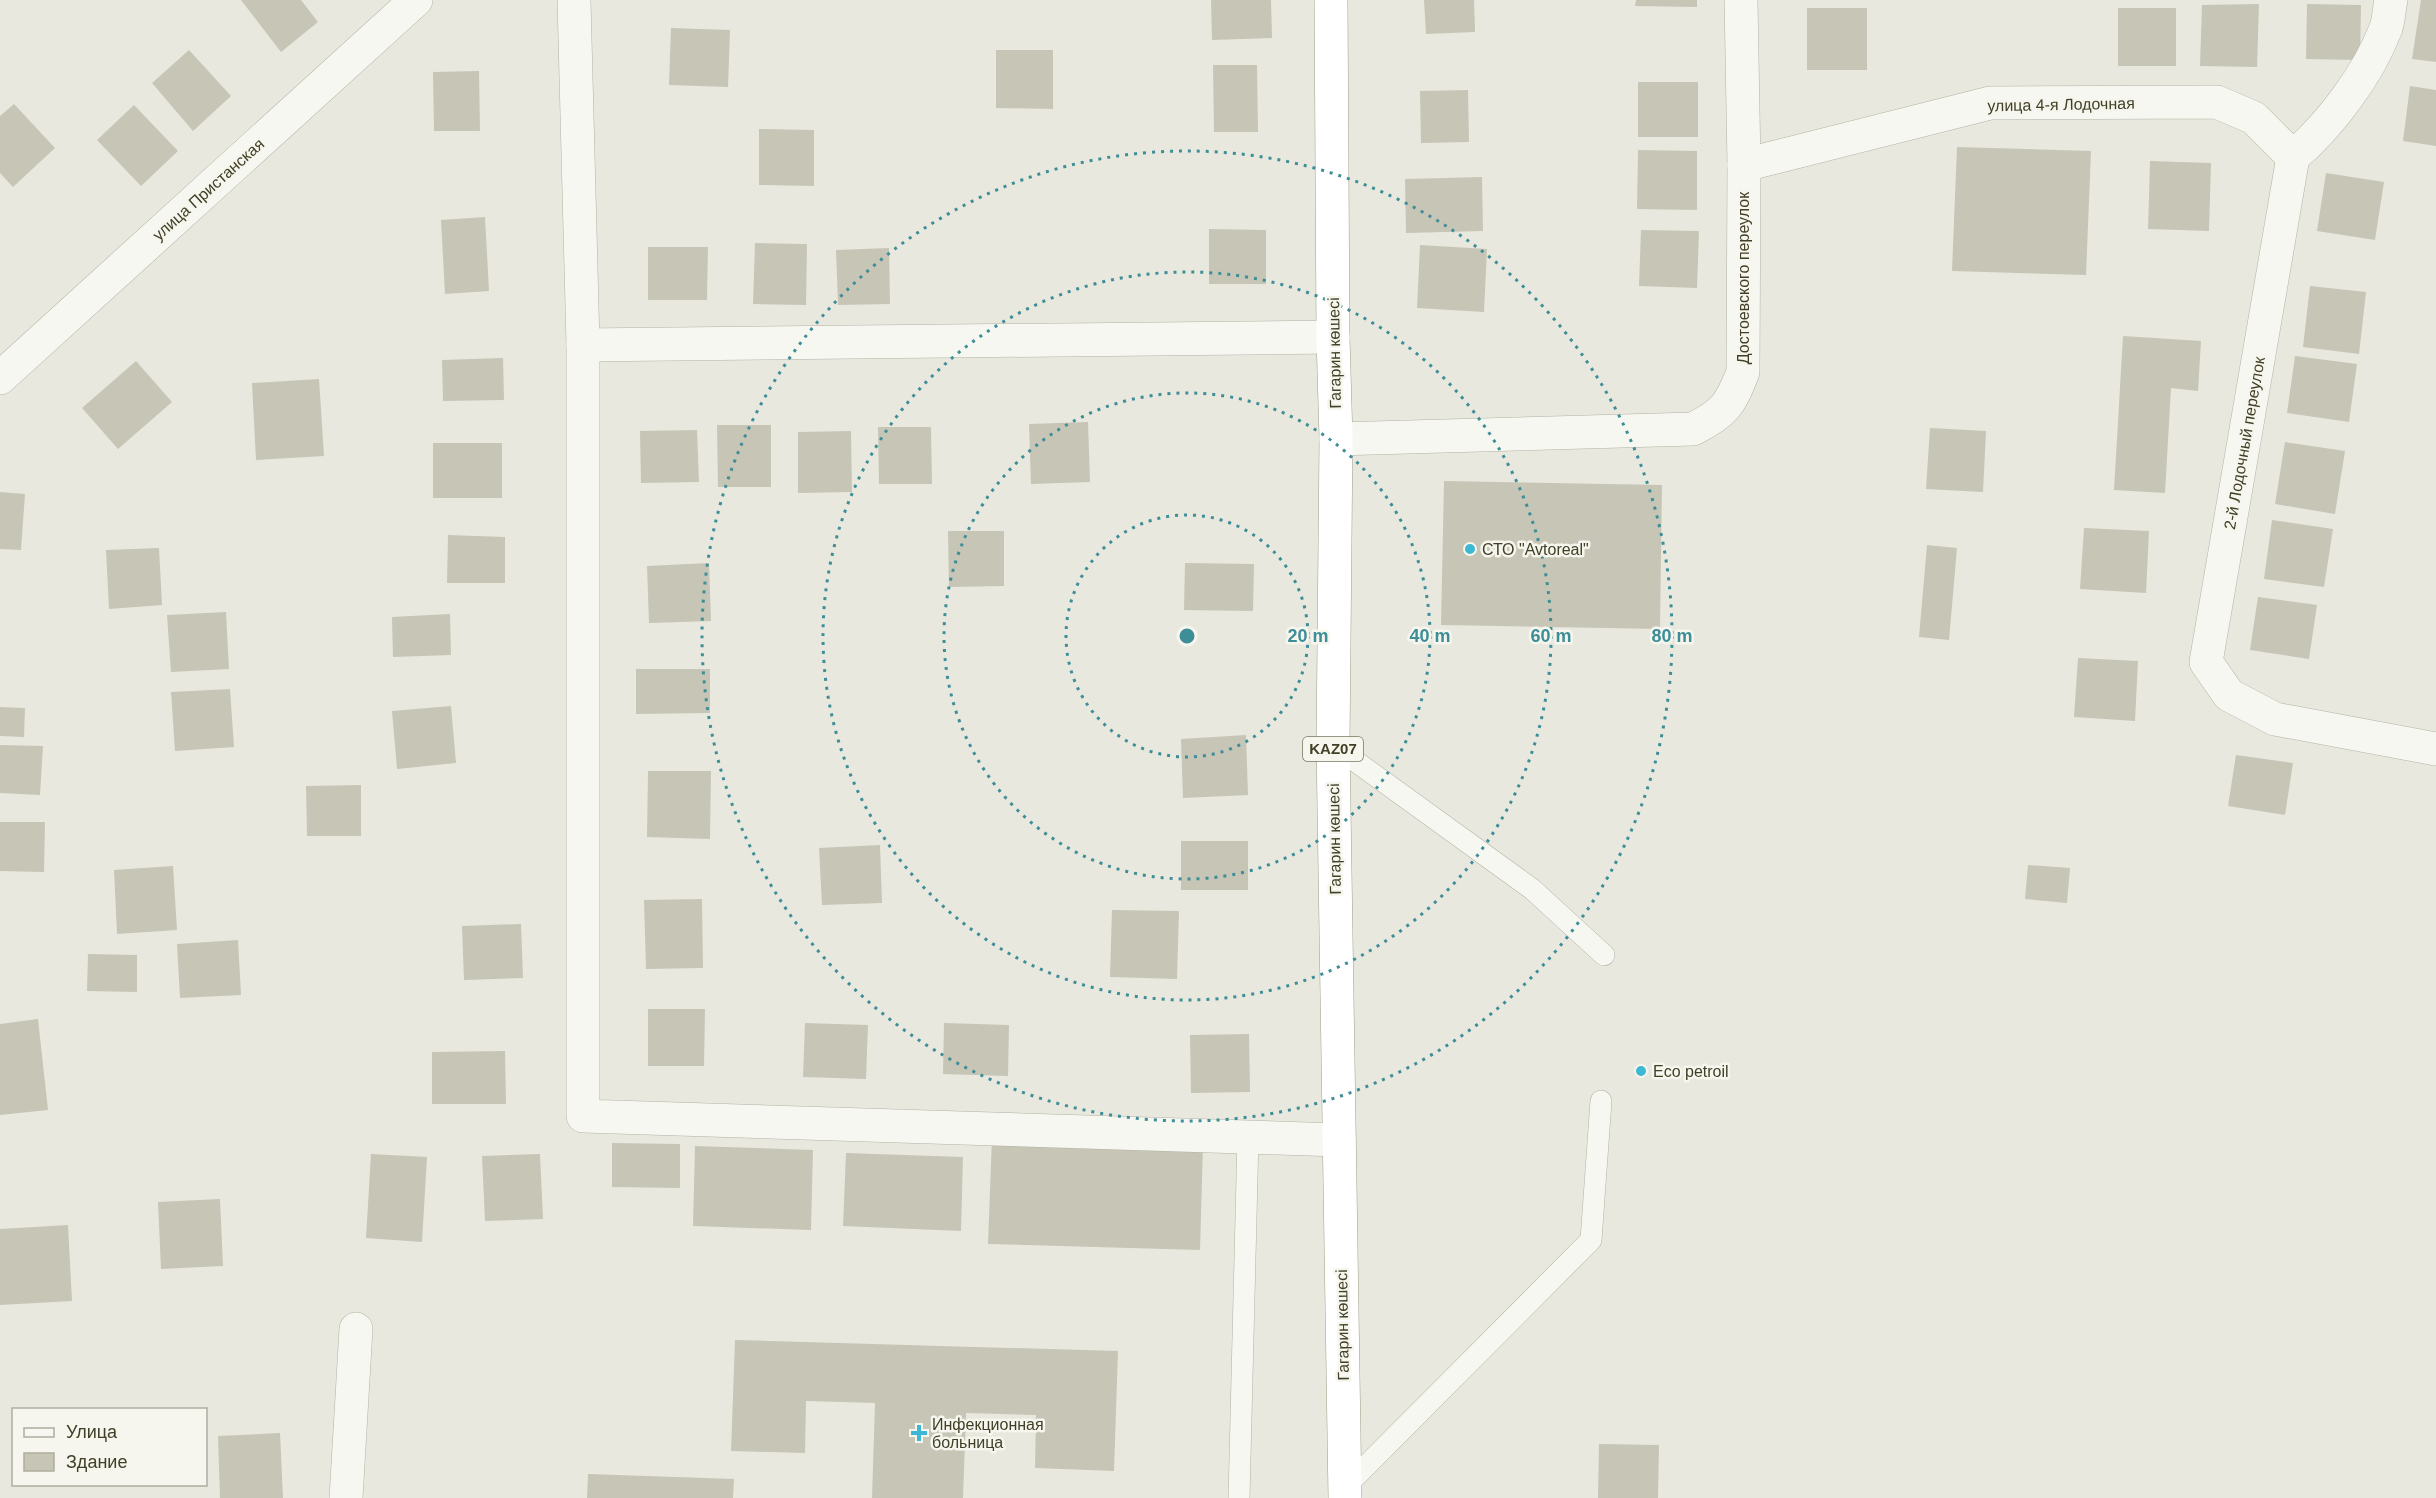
<svg xmlns="http://www.w3.org/2000/svg" width="2436" height="1498" font-family="Helvetica,sans-serif">
	<rect width="100%" height="100%" fill="#e9e8df"/>
	<g fill="#c6c5b6">
		<path d="M241,0H301L318,22L281,52Z"/>
		<path d="M1211,0H1271L1272,38L1212,40Z"/>
		<path d="M1424,0H1474L1475,32L1426,34Z"/>
		<path d="M1636,0H1697V7L1635,6Z"/>
		<path d="M2421,0H2436V62L2412,59Z"/>
		<path d="M2259,4L2257,67L2200,66L2202,5Z"/>
		<path d="M2307,4L2361,5L2360,60L2306,59Z"/>
		<rect x="1807" y="8" width="60" height="62"/>
		<rect x="2118" y="8" width="58" height="58"/>
		<path d="M671,28L730,30L728,87L669,85Z"/>
		<path d="M189,50L231,96L193,131L152,83Z"/>
		<path d="M996,50H1053V109L996,108Z"/>
		<path d="M1213,65H1257L1258,132H1214Z"/>
		<path d="M479,71L480,131H434L433,72Z"/>
		<rect x="1638" y="82" width="60" height="55"/>
		<path d="M2410,86L2436,90V146L2403,141Z"/>
		<path d="M1468,90L1469,142L1421,143L1420,91Z"/>
		<path d="M14,104L55,148L13,187L0,173V116Z"/>
		<path d="M134,105L178,151L141,186L97,140Z"/>
		<path d="M759,129L814,130V186L759,185Z"/>
		<path d="M1957,147L2091,151L2086,275L1952,271Z"/>
		<path d="M1638,150L1697,151V210L1637,209Z"/>
		<path d="M2150,161L2211,163L2209,231L2148,229Z"/>
		<path d="M2326,173L2384,182L2375,240L2317,231Z"/>
		<path d="M1482,177L1483,231L1406,233L1405,179Z"/>
		<path d="M485,217L489,291L445,294L441,220Z"/>
		<path d="M1209,229L1266,230V284H1209Z"/>
		<path d="M1641,230L1699,231L1697,288L1639,286Z"/>
		<path d="M755,243L807,244L806,305L753,304Z"/>
		<path d="M1420,245L1487,249L1484,312L1417,308Z"/>
		<path d="M648,247H708L707,300H648Z"/>
		<path d="M889,248L890,304L838,305L836,250Z"/>
		<path d="M2310,286L2366,292L2359,354L2303,347Z"/>
		<path d="M2123,336L2201,341L2198,391L2171,388L2165,493L2114,490Z"/>
		<path d="M2295,356L2357,364L2349,422L2287,413Z"/>
		<path d="M503,358L504,400L443,401L442,360Z"/>
		<path d="M136,361L172,402L118,449L82,408Z"/>
		<path d="M319,379L324,456L256,460L252,383Z"/>
		<path d="M1088,422L1090,482L1031,484L1029,424Z"/>
		<path d="M717,425H771V487H718Z"/>
		<path d="M878,427H931L932,484H879Z"/>
		<path d="M1930,428L1986,431L1983,492L1926,489Z"/>
		<path d="M697,430L699,482L641,483L640,431Z"/>
		<path d="M851,431L852,492L798,493V432Z"/>
		<path d="M2285,442L2345,451L2335,514L2275,504Z"/>
		<rect x="433" y="443" width="69" height="55"/>
		<path d="M1444,481L1662,485L1660,629L1441,625Z"/>
		<path d="M0,492L25,494L21,550L0,549Z"/>
		<path d="M2272,520L2333,529L2324,587L2264,579Z"/>
		<path d="M2084,528L2149,531L2146,593L2080,589Z"/>
		<path d="M948,531H1004V586L949,587Z"/>
		<path d="M448,535L505,537V583H447Z"/>
		<path d="M1927,545L1957,548L1949,640L1919,637Z"/>
		<path d="M159,548L162,605L109,609L106,550Z"/>
		<path d="M709,563L711,621L649,623L647,566Z"/>
		<path d="M1185,563L1254,564L1253,611L1184,610Z"/>
		<path d="M2258,597L2317,605L2309,659L2250,650Z"/>
		<path d="M226,612L229,669L171,672L167,615Z"/>
		<path d="M450,614L451,655L393,657L392,617Z"/>
		<path d="M2078,658L2138,661L2135,721L2074,717Z"/>
		<path d="M636,669H710V713L636,714Z"/>
		<path d="M230,689L234,747L175,751L171,692Z"/>
		<path d="M451,706L456,763L397,769L392,711Z"/>
		<path d="M0,707L25,708L24,737L0,736Z"/>
		<path d="M1246,735L1248,795L1183,798L1181,739Z"/>
		<path d="M0,745L43,746L40,795L0,793Z"/>
		<path d="M2236,755L2293,763L2285,815L2228,806Z"/>
		<path d="M648,771H711L710,839L647,837Z"/>
		<path d="M361,785V836H307L306,786Z"/>
		<path d="M0,822H45L44,872L0,871Z"/>
		<rect x="1181" y="841" width="67" height="49"/>
		<path d="M880,845L882,903L822,905L819,848Z"/>
		<path d="M2028,865L2070,868L2067,903L2025,899Z"/>
		<path d="M173,866L177,930L117,934L114,870Z"/>
		<path d="M702,899L703,968L646,969L644,900Z"/>
		<path d="M1112,910L1179,911L1177,979L1110,977Z"/>
		<path d="M521,924L523,978L464,980L462,926Z"/>
		<path d="M238,940L241,995L180,998L177,944Z"/>
		<path d="M88,954L137,955V992L87,991Z"/>
		<path d="M648,1009H705L704,1066H648Z"/>
		<path d="M38,1019L48,1110L0,1115V1024Z"/>
		<path d="M805,1023L868,1025L866,1079L803,1077Z"/>
		<path d="M944,1023L1009,1025L1008,1076L943,1074Z"/>
		<path d="M1249,1034L1250,1092L1191,1093L1190,1035Z"/>
		<path d="M505,1051L506,1104H432V1052Z"/>
		<path d="M992,1138L1203,1145L1200,1250L988,1244Z"/>
		<path d="M612,1143L680,1144V1188L612,1187Z"/>
		<path d="M695,1146L813,1150L811,1230L693,1226Z"/>
		<path d="M846,1153L963,1157L961,1231L843,1226Z"/>
		<path d="M371,1154L427,1157L422,1242L366,1238Z"/>
		<path d="M540,1154L543,1219L485,1221L482,1156Z"/>
		<path d="M220,1199L223,1266L161,1269L158,1202Z"/>
		<path d="M68,1225L72,1301L0,1305V1229Z"/>
		<path d="M735,1340L1118,1351L1114,1471L1035,1468L1036,1415L966,1413L963,1498H872L875,1403L806,1401L805,1453L731,1451Z"/>
		<path d="M280,1433L283,1498H220L218,1436Z"/>
		<path d="M1599,1444L1659,1445L1658,1498H1598Z"/>
		<path d="M588,1474L734,1479L733,1498H587Z"/>
	</g>
	<g fill="none" stroke-linecap="round" stroke-linejoin="round">
		<defs>
			<g id="service">
				<path d="M1333,745L1532,889L1604,955"/>
				<path d="M1345,1487L1591,1240L1601,1101"/>
				<path d="M1239,1498L1248,1137"/>
			</g>
			<g id="minor">
				<path d="M574,0L583,345V1116L1339,1140"/>
				<path d="M2391,0C2389,9 2389,19 2386,28C2368,75 2331,124 2293,157L2206,662L2229,695L2275,719L2436,749"/>
				<path d="M1744,165L1990,103L2217,102L2254,118L2293,157"/>
				<path d="M583,345L1333,337"/>
				<path d="M0,378L416,0"/>
				<path d="M1336,439L1693,429C1725,413 1730,405 1743,372L1744,165L1741,0"/>
				<path d="M346,1498L356,1329"/>
			</g>
			<path id="trunk" d="M1331,0L1333,337L1336,439L1333,745L1345,1498"/>
		</defs>
		<use href="#service" stroke="#b3b2a4" stroke-width="22"/>
		<use href="#minor" stroke="#b3b2a4" stroke-width="34"/>
		<use href="#trunk" stroke="#a09f85" stroke-width="34"/>
		<use href="#service" stroke="#f7f7f2" stroke-width="21"/>
		<use href="#minor" stroke="#f7f7f2" stroke-width="33"/>
		<use href="#trunk" stroke="#fff" stroke-width="33"/>
	</g>
	<g fill="none" stroke="#3e8e97" stroke-width="3" stroke-dasharray="3 6">
		<circle cx="1187" cy="636" r="121"/>
		<circle cx="1187" cy="636" r="243"/>
		<circle cx="1187" cy="636" r="364"/>
		<circle cx="1187" cy="636" r="485"/>
	</g>
	<g fill="#3db8d4" stroke="#f6f6ee" stroke-width="2">
		<circle cx="1470" cy="549" r="6"/>
		<circle cx="1641" cy="1071" r="6"/>
		<path d="M916 1424h6v6h6v6h-6v6h-6v-6h-6v-6h6z"/>
	</g>
	<g text-anchor="middle" stroke-width="5" stroke-linejoin="round" paint-order="stroke">
		<rect fill="#f6f6ee" stroke="#777763" stroke-width="1.5" x="1303" y="737" width="60" height="24" rx="4.5"/>
		<g font-size="15" font-weight="bold" fill="#414027">
			<text x="1333" y="754">KAZ07</text>
		</g>
		<g font-size="16" fill="#414027" stroke="#f6f6ee">
			<text transform="translate(2061 104) rotate(-1)" y="6">улица 4-я Лодочная</text>
			<text transform="translate(208 189) rotate(-42)" y="6">улица Пристанская</text>
			<text transform="translate(1743 278) rotate(-90)" y="6">Достоевского переулок</text>
			<text transform="translate(1334 353) rotate(-91)" y="6">Гагарин көшесі</text>
			<text transform="translate(2244 443) rotate(-80)" y="6">2-й Лодочный переулок</text>
			<text transform="translate(1334 839) rotate(-91)" y="6">Гагарин көшесі</text>
			<text transform="translate(1342 1325) rotate(-91)" y="6">Гагарин көшесі</text>
		</g>
		<g font-size="16" fill="#414027" stroke="#f6f6ee" text-anchor="start">
			<text x="1482" y="555">СТО "Avtoreal"</text>
			<text x="1653" y="1077">Eco petroil</text>
			<text x="932" y="1430">Инфекционная<tspan x="932" dy="18">больница</tspan></text>
		</g>
	</g>
	<circle cx="1187" cy="636" r="9" fill="#3e8e97" stroke="#f6f6ee" stroke-width="3"/>
	<g font-size="18" text-anchor="middle" font-weight="bold" fill="#3e8e97" stroke="#f6f6ee" stroke-width="5" stroke-linejoin="round" paint-order="stroke">
		<text x="1308" y="642">20 m</text>
		<text x="1430" y="642">40 m</text>
		<text x="1551" y="642">60 m</text>
		<text x="1672" y="642">80 m</text>
	</g>
	<rect x="12" y="1408" width="195" height="78" fill="#f6f6ee" stroke="#aead9e" stroke-width="1.5"/>
	<rect x="24" y="1428" width="30" height="9" fill="#f7f7f2" stroke="#aead9e" stroke-width="1.5"/>
	<text x="66" y="1438" font-size="18" fill="#414027">Улица</text>
	<rect x="24" y="1453" width="30" height="18" fill="#c6c5b6" stroke="#aead9e" stroke-width="1.5"/>
	<text x="66" y="1468" font-size="18" fill="#414027">Здание</text>
</svg>
